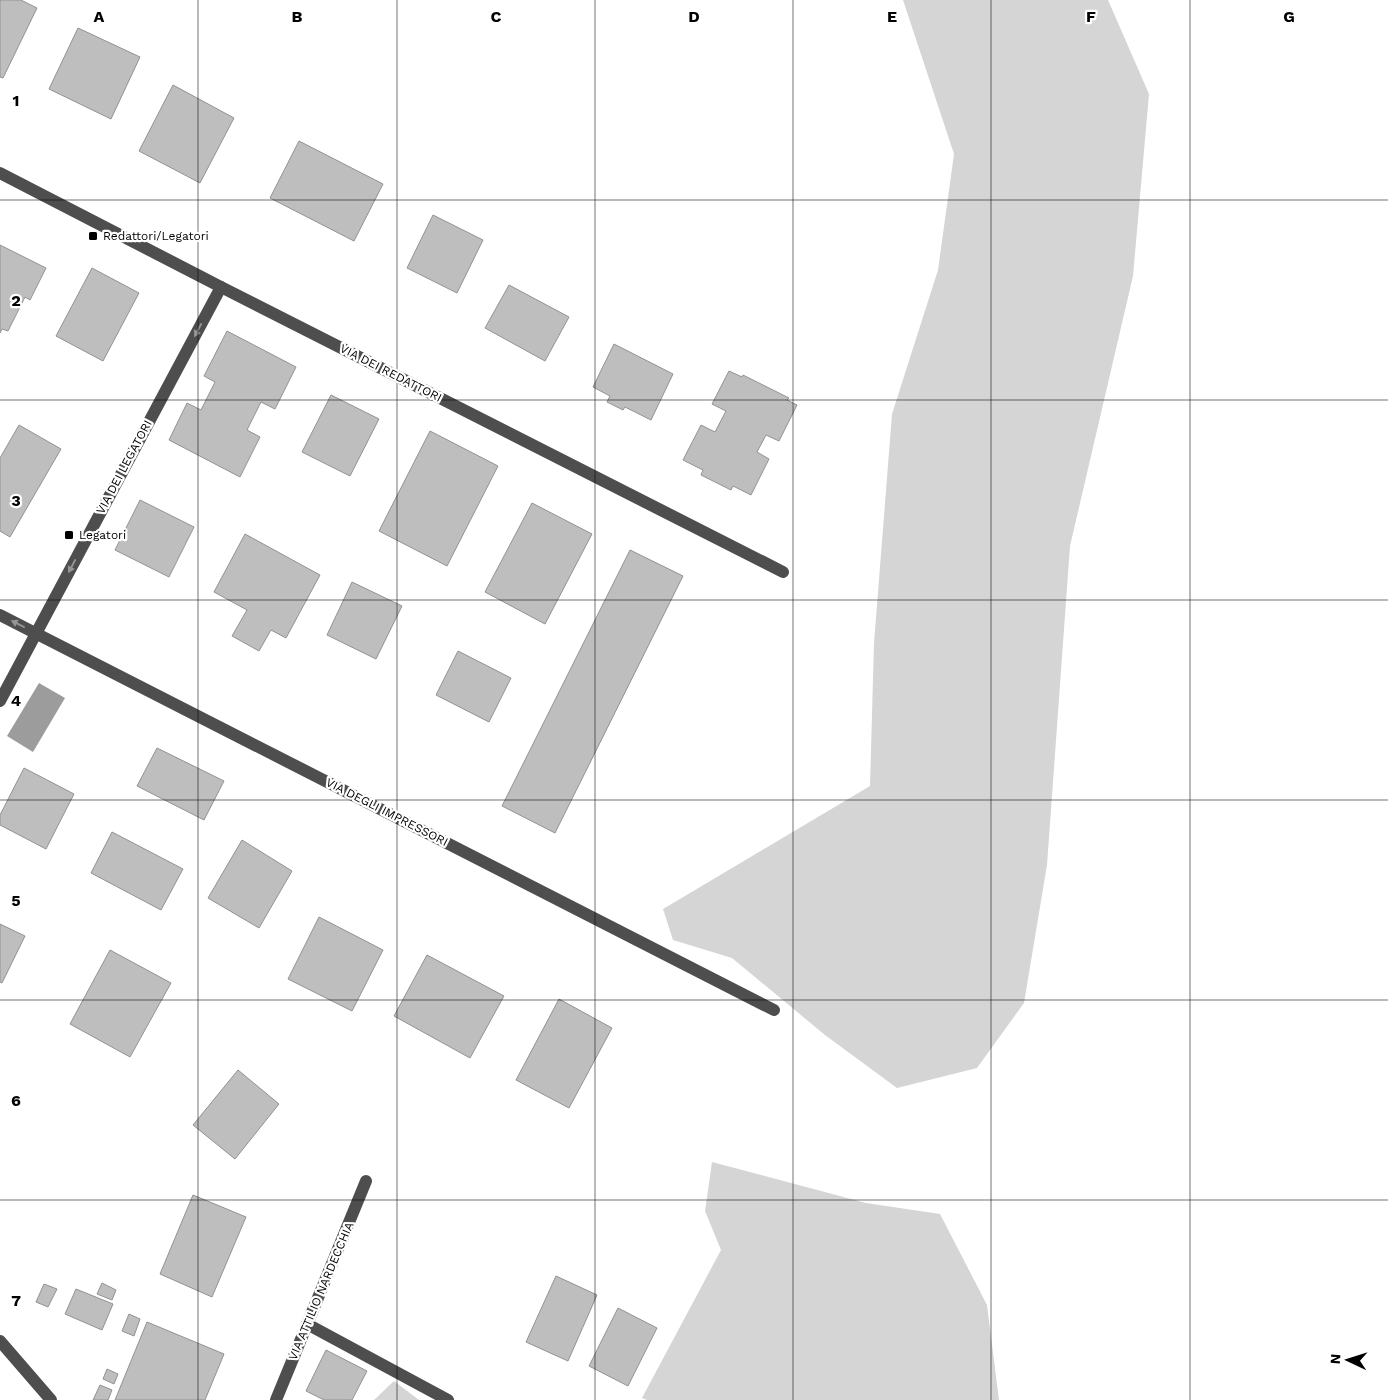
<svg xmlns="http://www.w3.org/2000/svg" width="1388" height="1400" font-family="'Work Sans',sans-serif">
	<rect width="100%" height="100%" fill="#fff"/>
	<g fill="#d5d5d5">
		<path d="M903,0H1108L1149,94L1133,276L1070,546L1047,865L1024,1003L977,1068L897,1088L825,1035L732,958L673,940L663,909L870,786L874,643L892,414L938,270L954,154Z"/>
		<path d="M712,1162L866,1203L940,1214L987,1305L999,1400H647L642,1398L721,1250L705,1211Z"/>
		<path d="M394,1381L419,1400H374Z"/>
	</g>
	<path fill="#9c9c9c" d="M39,683L65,698L33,752L7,736Z"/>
	<g fill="#bebebe" stroke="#929292">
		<path d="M0,0H21L37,8L3,78L0,77Z"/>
		<path d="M78,28L140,57L111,119L49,89Z"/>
		<path d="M173,85L234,118L200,183L139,151Z"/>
		<path d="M299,141L383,184L354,241L270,198Z"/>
		<path d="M433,215L483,240L457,293L407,268Z"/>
		<path d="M0,245L46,268L30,300L25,297L8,331L2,329L0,333Z"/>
		<path d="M92,268L139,293L103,361L56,336Z"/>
		<path d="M509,285L569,317L545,361L485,328Z"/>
		<path d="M227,331L296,367L275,409L261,402L247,430L260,437L240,477L169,440L187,403L201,410L215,382L204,376Z"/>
		<path d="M614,344L673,374L651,420L625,407L623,410L607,402L610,396L593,387Z"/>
		<path d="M729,371L742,377L743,375L789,398L787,400L797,405L779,441L766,435L757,452L769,459L751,495L733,486L731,490L701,475L703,470L683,460L701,425L715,432L726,411L712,404Z"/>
		<path d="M331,395L379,419L350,476L302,452Z"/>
		<path d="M19,425L61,449L10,537L0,531V458Z"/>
		<path d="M430,431L498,466L447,566L379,531Z"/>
		<path d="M140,500L194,527L169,577L115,550Z"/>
		<path d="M532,503L592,534L545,624L485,592Z"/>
		<path d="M245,534L320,575L286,638L271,630L259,651L232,636L247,610L214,592Z"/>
		<path d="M630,550L683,576L555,833L502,806Z"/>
		<path d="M352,582L402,606L376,659L327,635Z"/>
		<path d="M458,651L511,678L489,722L436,695Z"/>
		<path d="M157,748L224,781L204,820L137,786Z"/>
		<path d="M24,768L74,794L46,849L0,825V815Z"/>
		<path d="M112,832L183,869L161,910L91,873Z"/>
		<path d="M242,840L292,871L259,928L208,898Z"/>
		<path d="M319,917L383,950L352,1011L288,979Z"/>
		<path d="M0,924L25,936L2,983L0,982Z"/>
		<path d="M110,950L171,983L130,1057L70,1024Z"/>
		<path d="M427,955L504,996L470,1058L394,1016Z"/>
		<path d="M559,999L612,1028L569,1108L516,1080Z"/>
		<path d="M238,1070L279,1104L235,1159L193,1125Z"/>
		<path d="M193,1195L246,1217L212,1297L160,1274Z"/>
		<path d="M556,1276L597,1295L568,1361L526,1342Z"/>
		<path d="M102,1283L116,1290L112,1300L97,1294Z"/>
		<path d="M44,1284L57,1289L48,1307L36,1302Z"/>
		<path d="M76,1289L113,1304L102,1330L65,1314Z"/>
		<path d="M618,1308L657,1328L628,1386L589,1366Z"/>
		<path d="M129,1314L140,1319L134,1336L122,1331Z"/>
		<path d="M147,1322L224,1354L205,1400H115Z"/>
		<path d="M326,1350L367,1371L352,1400H324L306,1391Z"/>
		<path d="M107,1369L118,1374L114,1384L103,1379Z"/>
		<path d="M100,1385L112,1390L108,1400H93Z"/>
	</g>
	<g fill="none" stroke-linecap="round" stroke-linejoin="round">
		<g stroke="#4e4e4e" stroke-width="12">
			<path d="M0,173L221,287L783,572"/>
			<path d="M0,615L774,1010"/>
			<path d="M0,701L221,287"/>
			<path d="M307,1324L448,1400"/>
			<path d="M0,1341L51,1400"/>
			<path d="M276,1400L366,1181"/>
		</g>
	</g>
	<defs><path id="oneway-solid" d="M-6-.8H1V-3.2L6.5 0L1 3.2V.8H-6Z" transform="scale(1.25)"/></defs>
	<g fill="#959595">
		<use href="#oneway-solid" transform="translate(198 330) rotate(118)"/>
		<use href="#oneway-solid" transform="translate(72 566) rotate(118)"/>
		<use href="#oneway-solid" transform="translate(18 624) rotate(-153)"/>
	</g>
	<path fill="none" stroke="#000" stroke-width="1" stroke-opacity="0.55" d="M198,0V1400M397,0V1400M595,0V1400M793,0V1400M991,0V1400M1190,0V1400M0,200H1388M0,400H1388M0,600H1388M0,800H1388M0,1000H1388M0,1200H1388"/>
	<g fill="#000" stroke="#fff" stroke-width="2">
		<rect x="88" y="231" width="10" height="10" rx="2.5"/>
		<rect x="64" y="530" width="10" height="10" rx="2.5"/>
	</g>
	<g text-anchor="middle" stroke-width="4.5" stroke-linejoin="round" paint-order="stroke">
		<g font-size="12" fill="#000" stroke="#fff" text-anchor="start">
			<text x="103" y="240">Redattori/Legatori</text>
			<text x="79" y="539">Legatori</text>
		</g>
		<g font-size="12" fill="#000" stroke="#fff">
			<text transform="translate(391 373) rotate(27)" y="4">VIA DEI REDATTORI</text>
			<text transform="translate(124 467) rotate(-62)" y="4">VIA DEI LEGATORI</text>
			<text transform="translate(387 812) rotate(27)" y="4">VIA DEGLI IMPRESSORI</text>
			<text transform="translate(321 1291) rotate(-67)" y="4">VIA ATTILIO NARDECCHIA</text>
		</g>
	</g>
	<g font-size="16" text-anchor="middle" font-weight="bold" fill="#000" stroke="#fff" stroke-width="4.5" stroke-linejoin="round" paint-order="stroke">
		<text x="99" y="22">A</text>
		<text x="297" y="22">B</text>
		<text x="496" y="22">C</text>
		<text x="694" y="22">D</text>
		<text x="892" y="22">E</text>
		<text x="1091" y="22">F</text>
		<text x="1289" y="22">G</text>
		<text x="16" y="106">1</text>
		<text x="16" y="306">2</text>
		<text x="16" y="506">3</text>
		<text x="16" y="706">4</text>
		<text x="16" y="906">5</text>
		<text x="16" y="1106">6</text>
		<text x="16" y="1306">7</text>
	</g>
	<g transform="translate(1348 1360) rotate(274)" stroke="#ffffff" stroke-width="4" paint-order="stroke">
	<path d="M0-4L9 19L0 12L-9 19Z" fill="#000000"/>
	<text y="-8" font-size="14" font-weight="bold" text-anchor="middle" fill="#000000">N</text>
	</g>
</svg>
